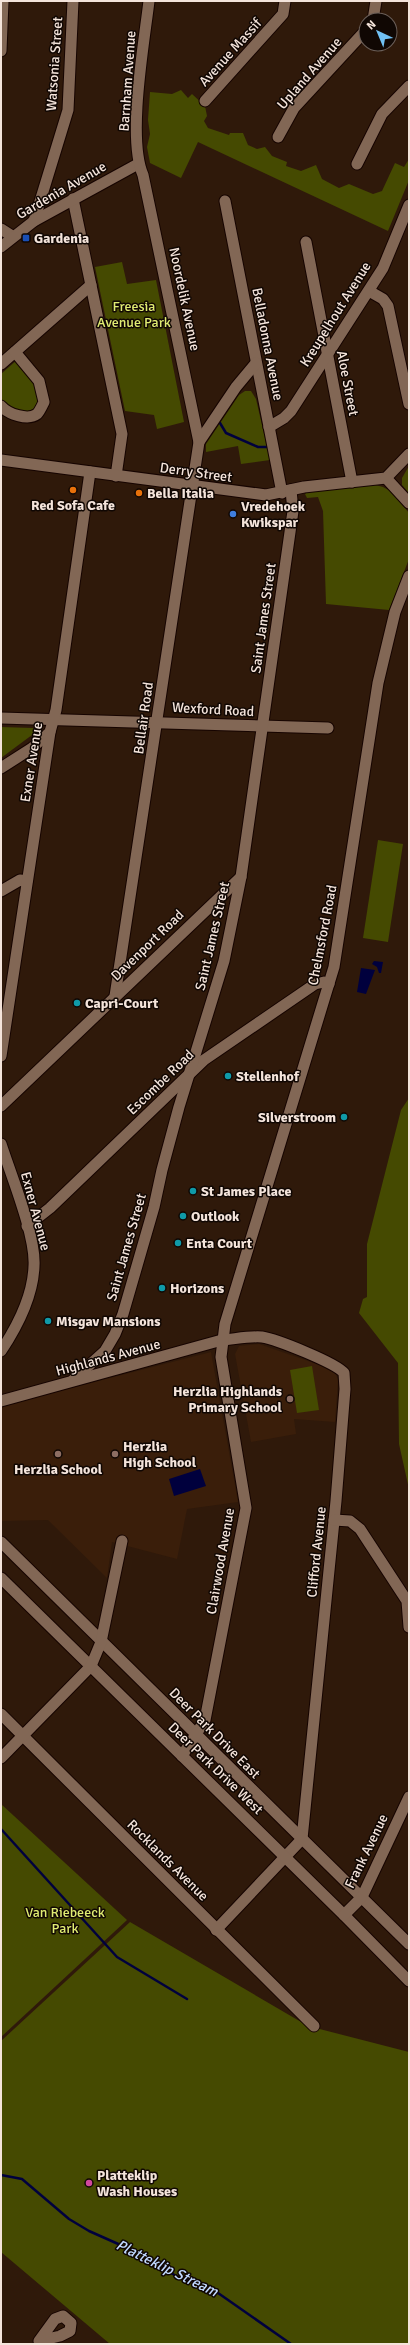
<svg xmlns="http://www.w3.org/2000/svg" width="410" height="2345" font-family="Signika,sans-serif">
	<rect width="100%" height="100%" fill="#2f190a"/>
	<g fill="#3a1e0a">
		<path d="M259,1344L334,1370L338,1380L335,1422L294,1419L296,1434L251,1442L235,1354L239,1346Z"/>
		<path d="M211,1352L238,1502L187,1509L177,1559L112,1542L107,1578L48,1520L1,1521V1406Z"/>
	</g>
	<g fill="#454a01">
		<path d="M181,90L188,98L192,94L205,106L207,116L204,121L208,128L229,135L230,133H243L248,145L257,149L265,147L272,156L287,162L286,166L301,171L316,165L322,179L339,188L349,184L373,194L382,191L395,163L404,167L409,159V180L388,231L198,142L181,178L150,163L147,147L150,134L148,120L150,92L172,94Z"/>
		<path d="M122,262L127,284L156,280L184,422L157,429L154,415L125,411L95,267Z"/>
		<path d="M17,360L35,381L41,400C32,416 24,411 7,409L1,402V374Z"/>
		<path d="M245,391H251L256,399L270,460L241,464L238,446L206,452V444L239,395Z"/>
		<path d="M409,466V493L402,485V478Z"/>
		<path d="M372,484L383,487L392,492L409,513V559L389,610L326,604L323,511L318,497L307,498L305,494L308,491Z"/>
		<path d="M1,727L33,728L36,732L1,758Z"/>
		<path d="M378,840L403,844L388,942L363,938Z"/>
		<path d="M409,1098V1489L399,1444L398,1363L359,1313L363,1299L367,1297V1244L401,1110Z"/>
		<path d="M312,1366L319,1410L297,1413L290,1370Z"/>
		<path d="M1,1804L127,1920L1,2037Z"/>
		<path d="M130,1922L308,2026L409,2052V2344H110L1,2252V2041Z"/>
	</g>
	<g fill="#00003d">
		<path d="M374,961L383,962L381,973H379L377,967L372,964Z"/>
		<path d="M361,968L375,970L366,994L357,992Z"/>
		<path d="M200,1469L206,1486L174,1496L169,1479Z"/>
	</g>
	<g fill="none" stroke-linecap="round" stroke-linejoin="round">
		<g stroke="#00003d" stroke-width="2.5">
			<path d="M220,423L226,433L258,447H267"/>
			<path d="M1,1829L117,1957L187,1999"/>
			<path d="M1,2175L22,2179L69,2219L89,2231L143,2255L176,2276L208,2286L291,2344"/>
		</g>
		<defs>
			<g id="minor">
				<path d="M373,20L376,1"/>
				<path d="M1,51L3,1"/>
				<path d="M205,101L283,14L285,1"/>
				<path d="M278,137L294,108L366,30"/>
				<path d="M357,164L382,114L409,86"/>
				<path d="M73,199L122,434L116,476"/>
				<path d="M225,201L282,493"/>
				<path d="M34,221L68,110L73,1"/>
				<path d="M1,229L12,236"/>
				<path d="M306,242L352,482"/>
				<path d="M1,247L34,221L138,164"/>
				<path d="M369,291L383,299L388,306L409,404"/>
				<path d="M1,364L91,285"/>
				<path d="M1,406C8,414 28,421 37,414C40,411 42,406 44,402L39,381L15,352"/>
				<path d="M269,427L284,418L291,411L383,268L409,205"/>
				<path d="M199,442L236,387L256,363"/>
				<path d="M1,460L266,495L304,487L386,478L409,454"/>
				<path d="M386,478L409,503"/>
				<path d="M1,718L328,728"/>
				<path d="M1,768L32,748L50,732"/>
				<path d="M1,891L20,880L27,881"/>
				<path d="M115,996L199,442L143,175C127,138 144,44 149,1"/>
				<path d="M1,1056L50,732L56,710L90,472"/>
				<path d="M1,1106L241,877"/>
				<path d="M1,1144C11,1175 36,1236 34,1266C33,1296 17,1327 1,1351"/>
				<path d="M27,1226L50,1208L204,1060L315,984L324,982L329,984"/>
				<path d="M74,1379L105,1351L115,1334L123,1314L154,1207L162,1170L179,1107L224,961L241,877L293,511L291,490"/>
				<path d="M1,1401L222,1340C235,1339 249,1336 262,1337C276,1339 336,1363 344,1373L345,1389L336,1501L302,1839L216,1930"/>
				<path d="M334,1520L350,1521L360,1529L407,1601L409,1627"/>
				<path d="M1,1542L409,1944"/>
				<path d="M1,1578L344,1915L409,1981"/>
				<path d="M1,1714L314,2026"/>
				<path d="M182,1756L205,1720L246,1508L221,1357L225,1324L334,967L378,683L395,612L409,576"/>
				<path d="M1,1758L91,1666L101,1642L122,1541"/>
				<path d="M344,1915L362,1897L409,1797"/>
				<path d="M63,2316L71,2323L70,2331L60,2336L39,2341L55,2319Z"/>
			</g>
		</defs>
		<use href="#minor" stroke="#160400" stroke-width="13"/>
		<use href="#minor" stroke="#826755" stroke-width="11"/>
	</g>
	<rect fill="#1a4fb4" stroke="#100703" stroke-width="1.5" x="22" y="234" width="8" height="8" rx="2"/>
	<g fill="#e8710a" stroke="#100703" stroke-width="1.5">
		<circle cx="73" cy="490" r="4"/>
		<circle cx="139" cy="493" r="4"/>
	</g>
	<circle fill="#3f7fe0" stroke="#100703" stroke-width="1.5" cx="233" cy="514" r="4"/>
	<g fill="#0f9aa8" stroke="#100703" stroke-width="1.5">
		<circle cx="77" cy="1003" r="4"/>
		<circle cx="228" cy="1076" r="4"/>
		<circle cx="344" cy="1117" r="4"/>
		<circle cx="193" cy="1191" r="4"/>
		<circle cx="183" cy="1216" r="4"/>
		<circle cx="178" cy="1243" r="4"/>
		<circle cx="162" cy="1288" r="4"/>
		<circle cx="48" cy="1321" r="4"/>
	</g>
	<g fill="#8d6e63" stroke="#100703" stroke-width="1.5">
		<circle cx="290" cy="1399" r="4"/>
		<circle cx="58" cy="1454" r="4"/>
		<circle cx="115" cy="1454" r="4"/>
	</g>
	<circle fill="#d1479c" stroke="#100703" stroke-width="1.5" cx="89" cy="2183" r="4"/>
	<g text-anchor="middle" stroke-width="3" stroke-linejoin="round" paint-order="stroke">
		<g font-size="14" fill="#f4e4db" stroke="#100703">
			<text transform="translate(230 52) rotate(-48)" y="5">Avenue Massif</text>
			<text transform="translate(54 64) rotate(-86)" y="5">Watsonia Street</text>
			<text transform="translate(309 73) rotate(-49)" y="5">Upland Avenue</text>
			<text transform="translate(127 81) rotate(-86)" y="5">Barnham Avenue</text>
			<text transform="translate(61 190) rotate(-30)" y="5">Gardenia Avenue</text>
			<text transform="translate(185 299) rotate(78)" y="5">Noordelik Avenue</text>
			<text transform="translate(335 314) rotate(-58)" y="5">Kreupelhout Avenue</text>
			<text transform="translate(268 344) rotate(79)" y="5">Belladonna Avenue</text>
			<text transform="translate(348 383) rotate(79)" y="5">Aloe Street</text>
			<text transform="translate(196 472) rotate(8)" y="5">Derry Street</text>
			<text transform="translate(263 618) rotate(-82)" y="5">Saint James Street</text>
			<text transform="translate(213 709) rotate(3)" y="5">Wexford Road</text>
			<text transform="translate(143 718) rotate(-82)" y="5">Bellair Road</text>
			<text transform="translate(31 762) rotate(-81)" y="5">Exner Avenue</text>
			<text transform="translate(322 935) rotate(-79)" y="5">Chelmsford Road</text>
			<text transform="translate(212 936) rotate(-77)" y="5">Saint James Street</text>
			<text transform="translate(147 945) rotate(-44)" y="5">Davenport Road</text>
			<text transform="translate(160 1082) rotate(-44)" y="5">Escombe Road</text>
			<text transform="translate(36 1211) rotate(75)" y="5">Exner Avenue</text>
			<text transform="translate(126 1247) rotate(-74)" y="5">Saint James Street</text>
			<text transform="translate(108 1357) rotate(-15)" y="5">Highlands Avenue</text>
			<text transform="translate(316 1552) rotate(-84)" y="5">Clifford Avenue</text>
			<text transform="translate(220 1561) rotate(-80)" y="5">Clairwood Avenue</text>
			<text transform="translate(215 1733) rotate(45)" y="5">Deer Park Drive East</text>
			<text transform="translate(216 1768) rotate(44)" y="5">Deer Park Drive West</text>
			<text transform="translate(366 1851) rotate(-64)" y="5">Frank Avenue</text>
			<text transform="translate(168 1860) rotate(45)" y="5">Rocklands Avenue</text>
		</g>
		<g font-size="14" font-weight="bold" fill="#f4e4db" stroke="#100703" text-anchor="start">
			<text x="34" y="243">Gardenia</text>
			<text x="147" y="498">Bella Italia</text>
			<text x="73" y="510" text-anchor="middle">Red Sofa Cafe</text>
			<text x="241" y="511">Vredehoek<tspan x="241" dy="16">Kwikspar</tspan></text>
			<text x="85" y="1008">Capri-Court</text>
			<text x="236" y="1081">Stellenhof</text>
			<text x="336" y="1122" text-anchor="end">Silverstroom</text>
			<text x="201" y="1196">St James Place</text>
			<text x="191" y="1221">Outlook</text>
			<text x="186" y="1248">Enta Court</text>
			<text x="170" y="1293">Horizons</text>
			<text x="56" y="1326">Misgav Mansions</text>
			<text x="282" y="1396" text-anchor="end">Herzlia Highlands<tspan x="282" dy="16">Primary School</tspan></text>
			<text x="123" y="1451">Herzlia<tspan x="123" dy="16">High School</tspan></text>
			<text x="58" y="1474" text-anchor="middle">Herzlia School</text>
			<text x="97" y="2180">Platteklip<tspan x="97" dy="16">Wash Houses</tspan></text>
		</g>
		<g font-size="14" fill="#e0ec72" stroke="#100703">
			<text x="134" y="311">Freesia<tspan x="134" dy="16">Avenue Park</tspan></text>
			<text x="65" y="1917">Van Riebeeck<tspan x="65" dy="16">Park</tspan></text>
		</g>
		<g font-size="15" font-style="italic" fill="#c1d9ff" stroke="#100703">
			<text transform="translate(167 2268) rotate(26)" y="5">Platteklip Stream</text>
		</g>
	</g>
	<rect width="410" height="2345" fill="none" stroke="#f4e4db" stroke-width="4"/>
	<g transform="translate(378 32) rotate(316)"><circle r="19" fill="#100703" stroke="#6b5f59"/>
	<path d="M0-3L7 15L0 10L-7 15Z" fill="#71c1f4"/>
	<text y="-6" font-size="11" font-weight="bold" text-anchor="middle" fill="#f4e4db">N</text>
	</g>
</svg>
